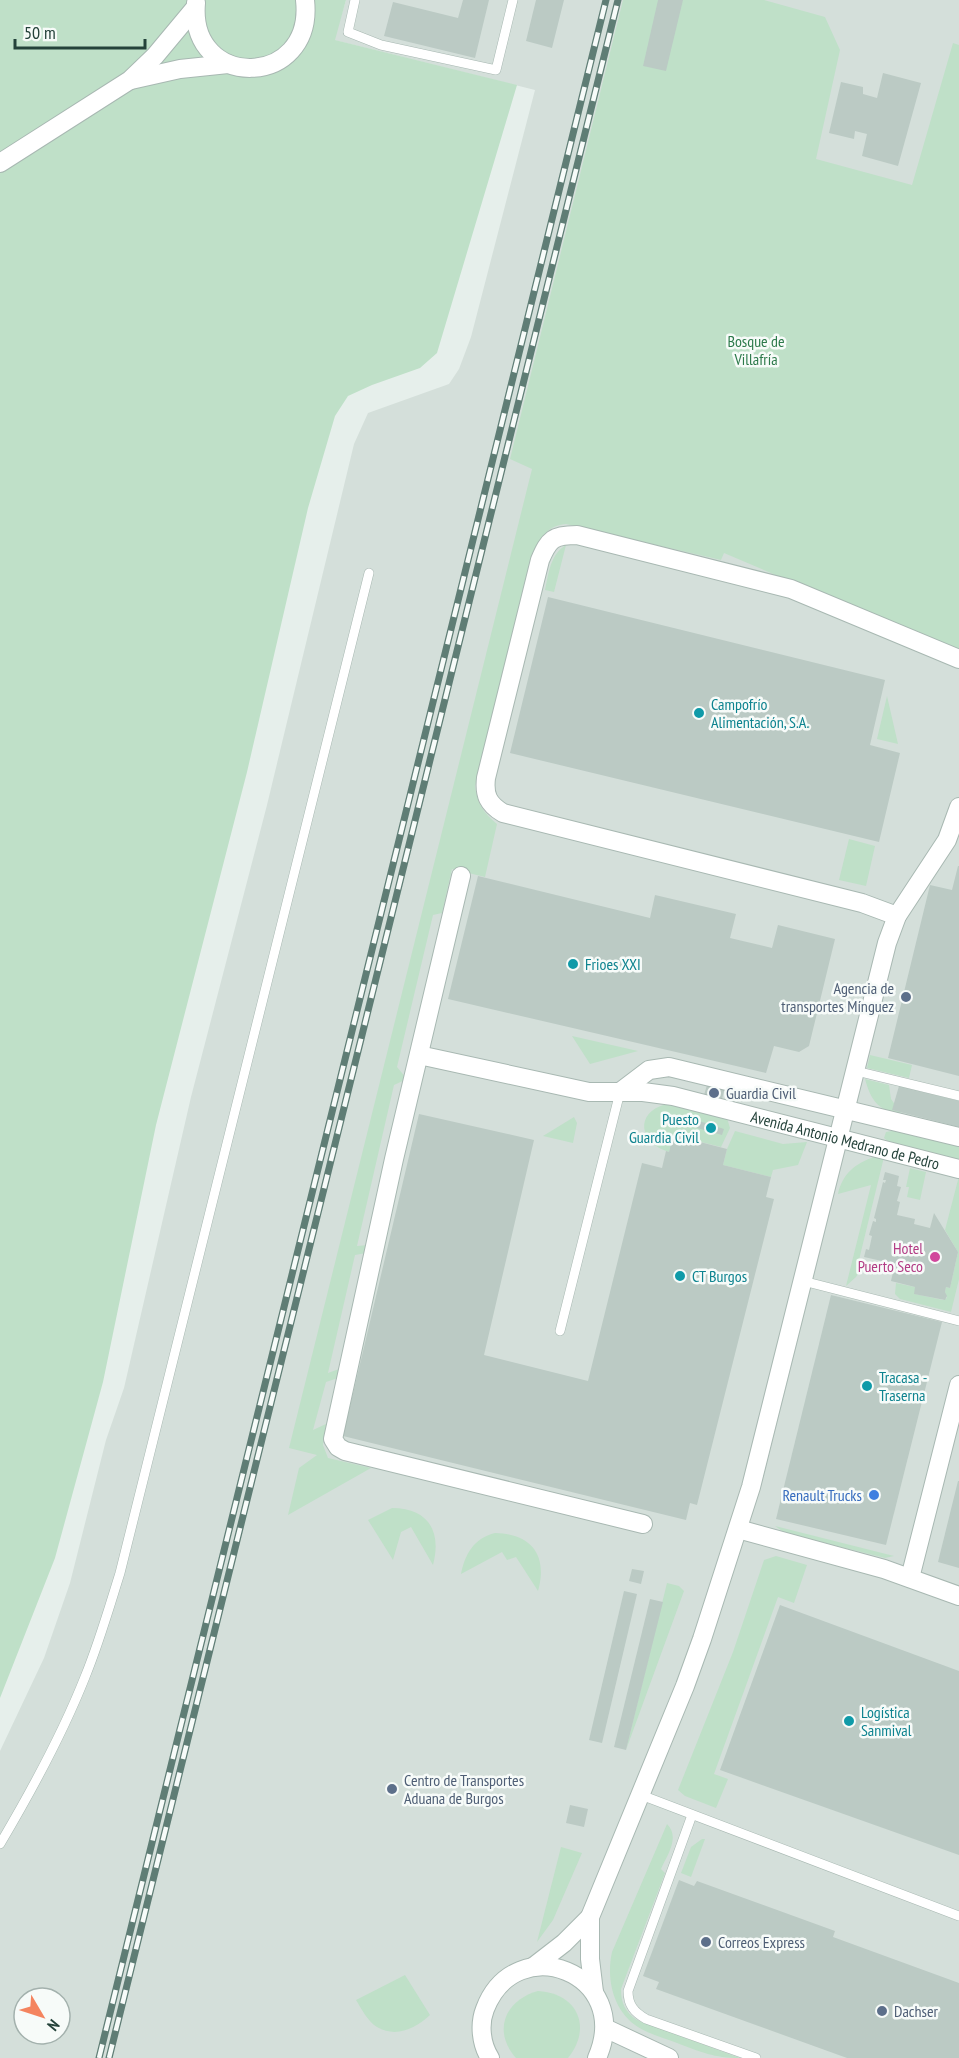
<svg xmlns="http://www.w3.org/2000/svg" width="959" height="2058" font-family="'PT Sans Narrow',sans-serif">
	<rect width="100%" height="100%" fill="#e6efeb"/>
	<path fill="#d4dfda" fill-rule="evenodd" d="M346,0H959V2058H0V1751L44,1658L70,1583L106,1440L124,1388L191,1097L267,805L354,444L368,413L449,384L459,369L471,337L535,90L334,40ZM24,1998H60V2034H24Z"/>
	<g fill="#bfe0c8">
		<path d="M0,0H346L335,40L517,85L437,353L420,368L372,385L348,396L335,416L308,508L247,772L156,1125L103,1382L55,1558L0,1698Z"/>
		<path d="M623,0H764L825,17L840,50L816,159L912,185L953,43L959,45V653L724,553L721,560L566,524C545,526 540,540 531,556L475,786C477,804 484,813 497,824L485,877L452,869L442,913L433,915L397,1067L407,1079L394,1085L357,1246L368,1245L366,1253L355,1255L328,1373L339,1369L338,1378L326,1382L313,1430L326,1424L323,1445L328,1458L371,1468L288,1515L299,1468L317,1455L289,1448L532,469L510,459Z"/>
		<path d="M566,545L554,592L545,590C549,572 550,555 566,545Z"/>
		<path d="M887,696L898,744L877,739Z"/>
		<path d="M849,839L875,846L866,886L839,880Z"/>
		<path d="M572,1036L638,1051L590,1064Z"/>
		<path d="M870,1055L912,1065L909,1078L867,1068Z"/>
		<path d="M865,1079L889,1085L891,1099L901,1113L900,1116C878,1109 871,1101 865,1079Z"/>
		<path d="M666,1104H674L727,1118L730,1128L721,1147L673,1135L669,1152C639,1143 634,1113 666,1104Z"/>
		<path d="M574,1117L577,1123L573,1143L543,1136Z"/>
		<path d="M897,1130L959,1146V1163L893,1146L884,1138L886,1132Z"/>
		<path d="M735,1131L783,1144L807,1142L798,1165L773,1170L771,1177L723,1165L727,1149Z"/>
		<path d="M874,1157H884L859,1260L865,1262L856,1277L846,1286L871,1185L838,1194C842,1174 856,1163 874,1157Z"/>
		<path d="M910,1168L926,1172L920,1200L907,1197L909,1187H906Z"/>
		<path d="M959,1176V1279L951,1312L900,1299L895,1294L896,1283L915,1287V1294L943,1300L947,1298L945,1292L946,1287L950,1288L958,1252L945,1230Z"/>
		<path d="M392,1508C428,1508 442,1531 433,1565L411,1527L401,1532L393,1560L368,1520Z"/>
		<path d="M775,1526L894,1556L885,1558L785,1533Z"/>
		<path d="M495,1533C532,1534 548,1556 538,1591L516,1557L507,1560L502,1552L461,1574C465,1554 474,1538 495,1533Z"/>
		<path d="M776,1556L807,1565L794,1603L778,1597L714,1774L728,1779L716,1808L685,1796L678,1790L733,1652L764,1560Z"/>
		<path d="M667,1583L679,1586L684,1591L626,1750Z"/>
		<path d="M667,1824C680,1837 668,1854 661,1869L665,1873L621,1989C621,2003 625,2012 637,2020L740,2058C714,2058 701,2052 677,2043C664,2038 649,2034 638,2027C613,2011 606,1979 612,1952Z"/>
		<path d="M702,1839H705L691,1877L681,1873L691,1847Z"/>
		<path d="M561,1847L582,1853L553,1920L537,1942Z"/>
		<path d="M405,1975L430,2015C415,2029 396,2038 377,2027C368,2022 361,2008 356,2000Z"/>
		<path d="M538,1991C577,1993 593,2027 568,2058H516C492,2031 505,2000 538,1991Z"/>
	</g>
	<g fill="#bbcac4">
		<path d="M463,0H489L475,58L384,36L393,2L458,18Z"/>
		<path d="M536,0H564L552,48L526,41Z"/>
		<path d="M658,0H683L666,71L643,66Z"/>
		<path d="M883,73L921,83L898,166L862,156L867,134L855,131L854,139L829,133L841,82L863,87V94L877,98Z"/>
		<path d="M548,597L885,680L870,745L900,753L879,842L510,753Z"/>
		<path d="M958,866H959V1076L888,1058L930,885L952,890Z"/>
		<path d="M478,876L650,918L655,895L736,914L730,938L772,948L778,925L835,939L809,1046L799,1052L774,1046L766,1073L448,999Z"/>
		<path d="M708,1082L725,1087L721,1103L703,1098Z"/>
		<path d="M899,1086L959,1101V1127L892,1110Z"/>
		<path d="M419,1114L534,1140L484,1355L588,1381L642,1163L662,1168L666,1151L669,1152L673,1135L727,1149L723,1165L771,1177L766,1197L774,1199L697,1505L690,1503L686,1520L343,1436Z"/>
		<path d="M699,1121L724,1129L722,1135L697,1128Z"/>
		<path d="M885,1172L899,1176L897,1186L901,1187L897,1201L900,1202L897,1215L915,1219L914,1224L930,1228L934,1213L958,1252L950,1288L946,1287L945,1292L947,1296L945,1300L914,1294L915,1287L891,1281L895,1264L864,1257L866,1249L869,1250L872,1236L869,1235L873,1221L876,1222V1219L874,1218L883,1182L885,1183L886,1180H883Z"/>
		<path d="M831,1295L942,1322L886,1545L776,1519Z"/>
		<path d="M958,1481H959V1568L938,1562Z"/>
		<path d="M632,1569L644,1571L641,1584L629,1581Z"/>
		<path d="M624,1591L637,1594L602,1743L589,1740Z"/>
		<path d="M650,1599L663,1602L626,1750L614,1747Z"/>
		<path d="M780,1605L959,1671V1855L720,1770Z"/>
		<path d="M570,1805L588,1809L584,1827L566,1823Z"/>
		<path d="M679,1880L694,1886L697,1881L835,1931L833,1937L959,1983V2058H847L656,1989L659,1982L643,1976Z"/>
	</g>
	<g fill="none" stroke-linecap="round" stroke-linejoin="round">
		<defs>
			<g id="service">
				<path d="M355,0L348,32L381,45L496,70L513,0"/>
				<path d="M856,1071L959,1096"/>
				<path d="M803,1281L959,1321"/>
				<path d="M560,1331L620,1092"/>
				<path d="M641,1795L959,1916"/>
				<path d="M692,1815L628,1991C628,2005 634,2012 646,2019L756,2058"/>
				<path d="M0,1844C32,1790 62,1735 85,1677C99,1643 109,1608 120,1573L369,573"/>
			</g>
			<g id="minor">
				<path d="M196,3C188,91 315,89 305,0"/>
				<path d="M131,80L180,69L228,64"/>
				<path d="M0,163L130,80L155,56L195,8"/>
				<path d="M461,876L394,1159L333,1439L338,1447L345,1451L643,1524"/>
				<path d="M897,916L862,903L503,813C488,804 484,795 486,778L540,560C549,539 553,535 577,535L791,589L959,659"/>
				<path id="s1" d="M419,1055L589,1092H643L673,1096L959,1169"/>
				<path d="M620,1092L649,1070L669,1067L959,1137"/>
				<path d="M738,1529L884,1569L959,1596"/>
				<path d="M910,1578L959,1385"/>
				<path d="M533,1967L564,1943L590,1917"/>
				<path d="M594,1992L590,1959V1917L685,1686L702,1639L751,1487L887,943L897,916L947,840L959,807"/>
				<path d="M605,2028L669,2058"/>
				<path d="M490,2058C481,2044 479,2024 485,2009C516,1928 634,1973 597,2058"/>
			</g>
		</defs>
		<use href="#service" stroke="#a8b8b2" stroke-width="10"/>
		<use href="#minor" stroke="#a8b8b2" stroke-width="20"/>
		<use href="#service" stroke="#fff" stroke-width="9"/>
		<use href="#minor" stroke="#fff" stroke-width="18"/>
		<defs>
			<g id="rail">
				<path d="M99,2058L606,0"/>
				<path d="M109,2058L618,0"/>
			</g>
		</defs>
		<use href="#rail" stroke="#5f7d75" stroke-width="7"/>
		<use href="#rail" stroke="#f7fbf9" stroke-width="4.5" stroke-dasharray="14" stroke-linecap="butt"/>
	</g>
	<g fill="#0f9aa8" stroke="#f7fbf9" stroke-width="2">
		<circle cx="699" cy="713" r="6"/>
		<circle cx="573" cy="964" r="6"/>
		<circle cx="711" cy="1128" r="6"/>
		<circle cx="680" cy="1276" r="6"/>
		<circle cx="867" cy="1386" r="6"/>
		<circle cx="849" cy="1721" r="6"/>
	</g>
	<g fill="#5c6f8a" stroke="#f7fbf9" stroke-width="2">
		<circle cx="906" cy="997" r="6"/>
		<circle cx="714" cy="1093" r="6"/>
		<circle cx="392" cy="1789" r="6"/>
		<circle cx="706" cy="1942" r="6"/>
		<circle cx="882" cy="2011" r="6"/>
	</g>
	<circle fill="#d1479c" stroke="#f7fbf9" stroke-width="2" cx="935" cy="1257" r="6"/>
	<circle fill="#3f7fe0" stroke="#f7fbf9" stroke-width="2" cx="874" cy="1495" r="6"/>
	<g text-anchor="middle" stroke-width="5" stroke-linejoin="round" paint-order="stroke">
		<g font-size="16" fill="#2d7a4b" stroke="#f7fbf9">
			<text x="756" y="347">Bosque de<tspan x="756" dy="18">Villafría</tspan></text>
		</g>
		<g font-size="16" fill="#0d838f" stroke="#f7fbf9" text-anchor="start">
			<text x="711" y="710">Campofrío<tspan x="711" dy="18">Alimentación, S.A.</tspan></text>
			<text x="585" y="970">Frioes XXI</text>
			<text x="699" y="1125" text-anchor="end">Puesto<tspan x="699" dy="18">Guardia Civil</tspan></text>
			<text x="692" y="1282">CT Burgos</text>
			<text x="879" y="1383">Tracasa -<tspan x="879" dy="18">Traserna</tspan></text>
			<text x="861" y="1718">Logística<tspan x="861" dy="18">Sanmival</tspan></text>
		</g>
		<g font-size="16" fill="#4e5e75" stroke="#f7fbf9" text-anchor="start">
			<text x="894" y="994" text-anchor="end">Agencia de<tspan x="894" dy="18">transportes Mínguez</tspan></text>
			<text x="726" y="1099">Guardia Civil</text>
			<text x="404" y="1786">Centro de Transportes<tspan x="404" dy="18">Aduana de Burgos</tspan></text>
			<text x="718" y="1948">Correos Express</text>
			<text x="894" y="2017">Dachser</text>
		</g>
		<g font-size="16" fill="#24423a" stroke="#f7fbf9">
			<text dy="6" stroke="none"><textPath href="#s1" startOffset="436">Avenida Antonio Medrano de Pedro</textPath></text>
		</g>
		<g font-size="16" fill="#b23c85" stroke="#f7fbf9" text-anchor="end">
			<text x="923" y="1254">Hotel<tspan x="923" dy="18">Puerto Seco</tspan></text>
		</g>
		<g font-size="16" fill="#366cbe" stroke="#f7fbf9" text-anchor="end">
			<text x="862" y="1501">Renault Trucks</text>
		</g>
	</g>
	<g transform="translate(42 2016) rotate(129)"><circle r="28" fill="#f7fbf9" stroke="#a3b1ad" stroke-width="1.5"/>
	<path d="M0-4.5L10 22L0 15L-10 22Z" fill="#f4845f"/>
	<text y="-9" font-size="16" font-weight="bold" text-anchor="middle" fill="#24423a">N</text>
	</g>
	<path d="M15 39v9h130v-9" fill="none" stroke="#24423a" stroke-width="3"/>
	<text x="24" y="39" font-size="18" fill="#24423a" stroke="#f7fbf9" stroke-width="4.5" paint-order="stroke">50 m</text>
</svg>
